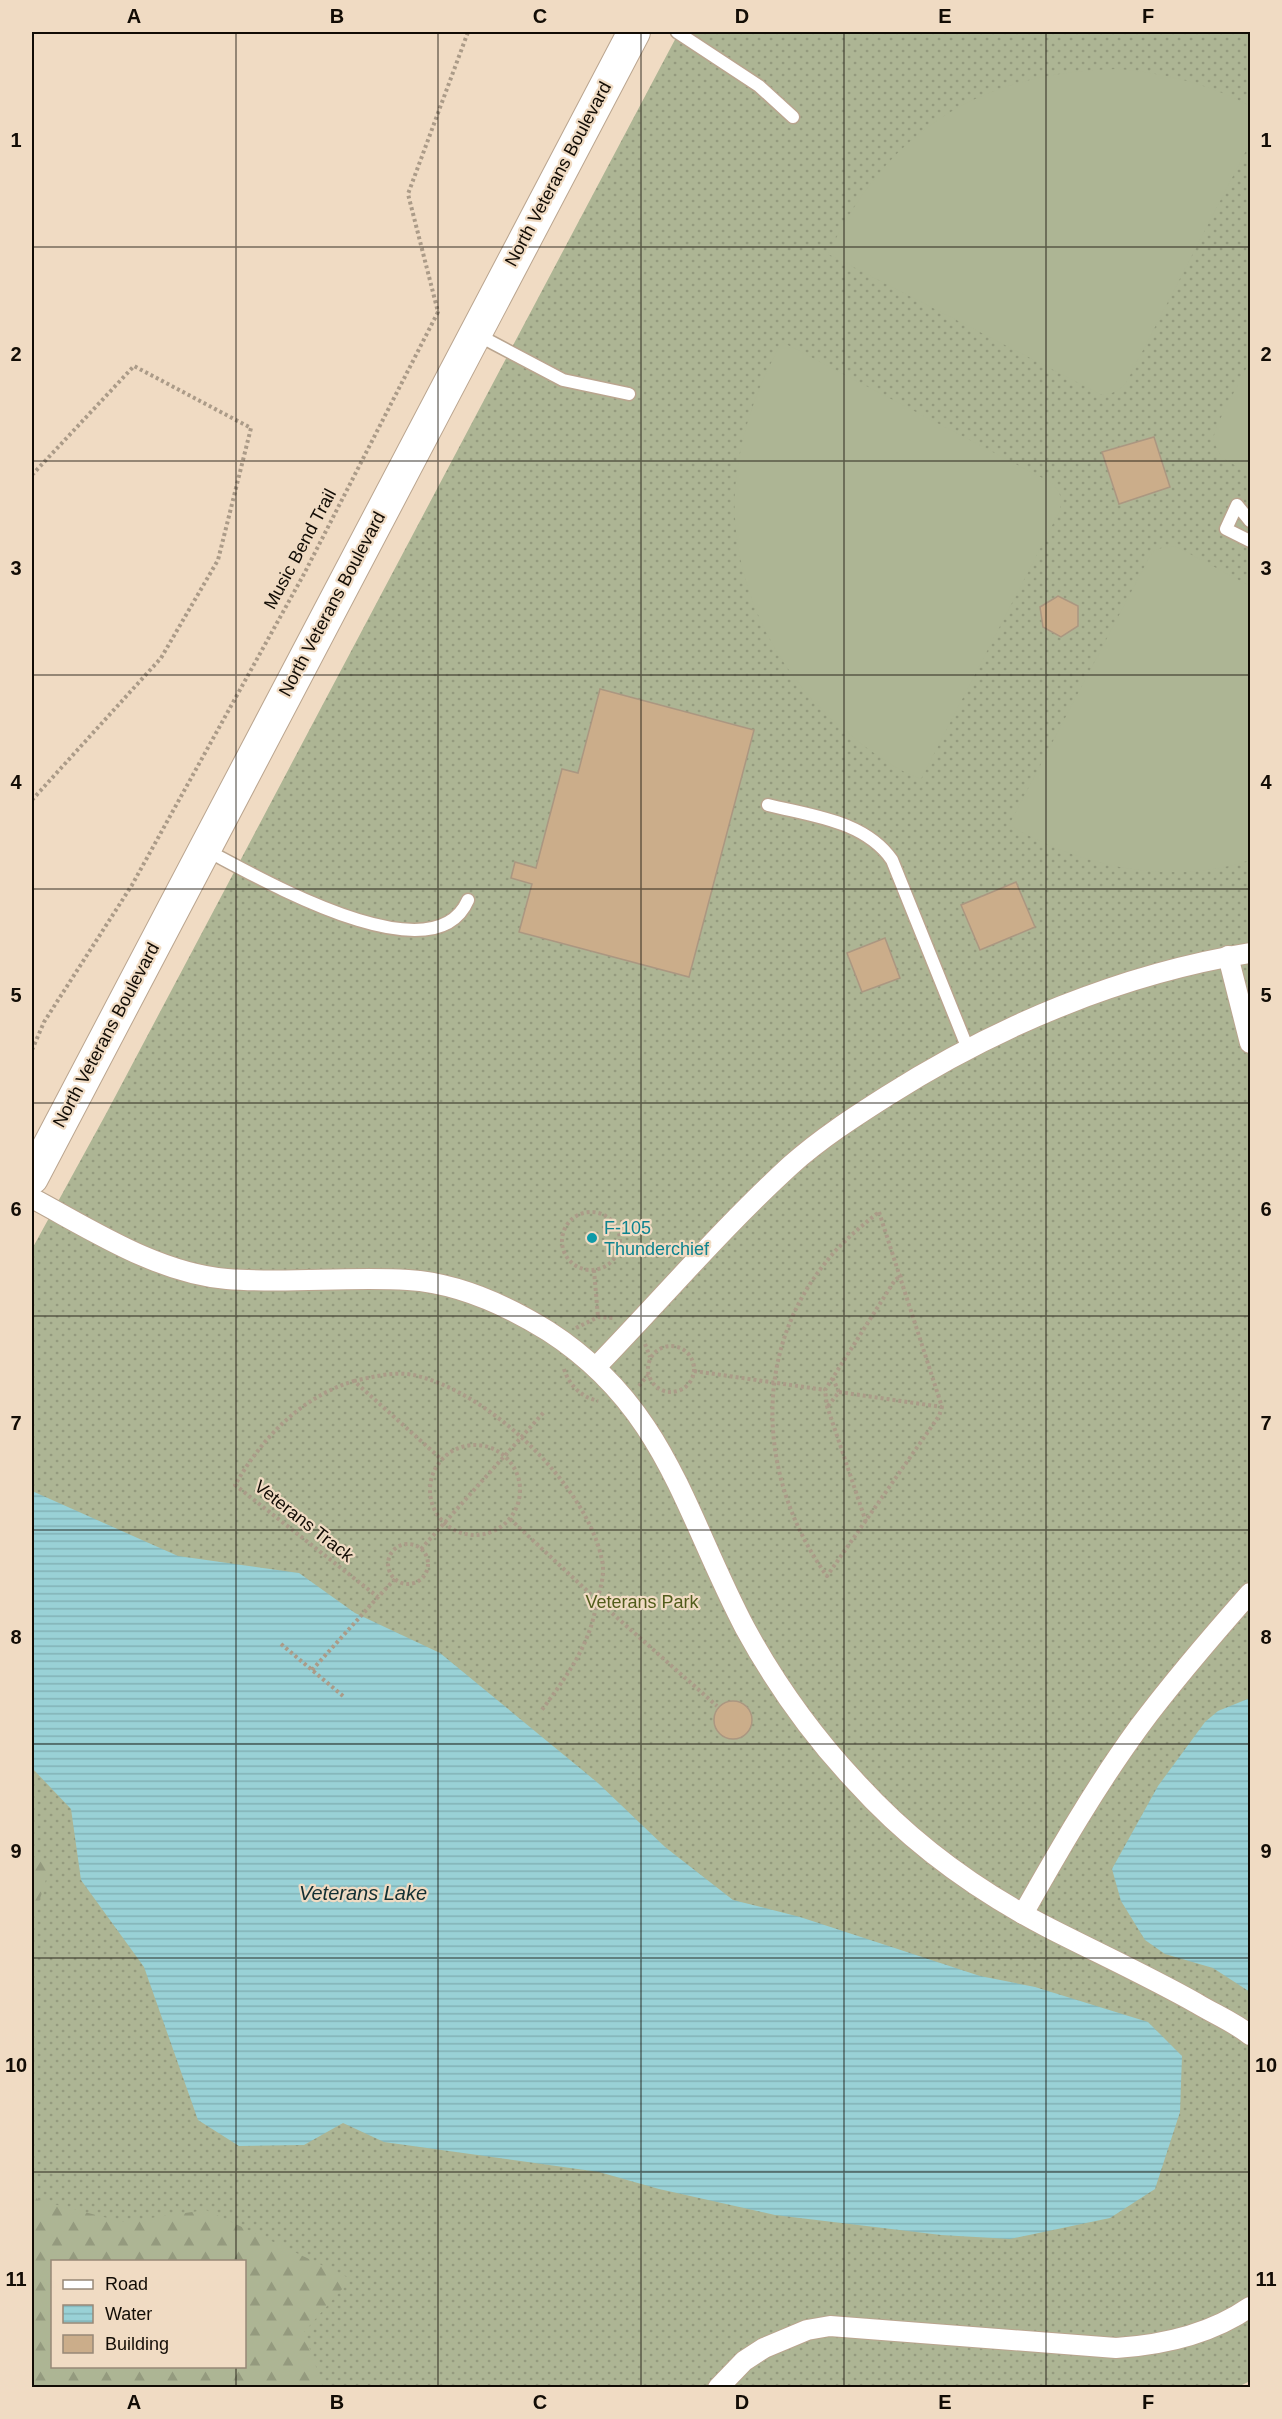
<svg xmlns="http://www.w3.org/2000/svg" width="1282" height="2419" font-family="Arial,sans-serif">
	<defs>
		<pattern id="grass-dots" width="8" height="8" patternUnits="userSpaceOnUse" patternTransform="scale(1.5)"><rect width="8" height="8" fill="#adb594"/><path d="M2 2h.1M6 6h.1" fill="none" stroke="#949a7e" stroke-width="1.8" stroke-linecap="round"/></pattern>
		<pattern id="forest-firs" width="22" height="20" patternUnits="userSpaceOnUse" patternTransform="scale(1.5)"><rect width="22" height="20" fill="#adb594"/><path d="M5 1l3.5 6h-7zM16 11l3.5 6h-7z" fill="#949a7e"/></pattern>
		<pattern id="water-rules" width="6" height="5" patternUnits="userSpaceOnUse" patternTransform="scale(1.5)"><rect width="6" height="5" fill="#99d1d6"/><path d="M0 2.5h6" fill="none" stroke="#83b2b6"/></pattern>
	</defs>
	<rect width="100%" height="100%" fill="#f0dbc3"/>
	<path fill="url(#grass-dots)" fill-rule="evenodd" d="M679,32H1250V2381L1236,2388H32V1249L107,1112ZM52,2262H244V2366H52Z"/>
	<g fill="url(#forest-firs)" fill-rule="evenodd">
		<path d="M32,1856L50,1867L32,1924Z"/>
		<path d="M32,2189L38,2200L123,2222L206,2210L351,2279L304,2332L323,2387H32ZM52,2262H244V2366H52Z"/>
	</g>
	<g fill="#adb594">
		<path d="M1118,69C1164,73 1209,84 1250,106V143L1126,383C1119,391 1111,395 1100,394L828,254C888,130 980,72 1118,69Z"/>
		<path d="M782,342L1054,484L1060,495V510L921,779C894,769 870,751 848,733C772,673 723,569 737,471C744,424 759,383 782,342Z"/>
		<path d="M1250,361V474L1221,457L1213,439L1217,425Z"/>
		<path d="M1169,546L1177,547L1250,586V860C1170,887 1080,866 1009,825L1150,556L1155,550Z"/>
	</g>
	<g fill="url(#water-rules)">
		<path d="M32,1491L178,1556L299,1573L355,1613L440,1653L598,1783L665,1847L733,1900L800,1917L980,1976L1035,1987L1148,2022L1182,2056L1180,2112L1155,2189L1110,2218L1010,2239L941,2235L775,2215L659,2189L599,2172L384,2142L343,2123L304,2145L239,2146L198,2120L144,1967L81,1880L71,1809L32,1768Z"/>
		<path d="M1250,1698V1992L1213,1968L1165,1954L1145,1940L1121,1901L1112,1869L1158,1786L1205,1722L1218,1711Z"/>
	</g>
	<g fill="#cbad8a" stroke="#ab9781" stroke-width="1.5">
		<path d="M1154,437L1170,487L1119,504L1102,452Z"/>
		<path d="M1058,596L1078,606V626L1061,637L1043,627L1040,607Z"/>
		<path d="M600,689L754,730L689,977L519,932L532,884L511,878L515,862L536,868L562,769L578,773Z"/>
		<path d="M1016,882L1035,927L980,950L961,905Z"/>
		<path d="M885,938L900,978L862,992L847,953Z"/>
		<circle cx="733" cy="1720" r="19"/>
	</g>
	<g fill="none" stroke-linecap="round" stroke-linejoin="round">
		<defs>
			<g id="service">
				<path d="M677,32L759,86L793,117"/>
				<path d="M476,334L563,380L629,394"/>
				<path d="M1250,521L1237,505L1226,529L1250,541"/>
				<path d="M768,805C812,816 865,821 892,860L968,1049"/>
				<path d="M204,849C255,875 433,981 468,900"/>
			</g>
			<g id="pedestrian">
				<path d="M1228,956L1250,1043"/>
				<path d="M32,1198C92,1230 157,1273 227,1279C287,1284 348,1276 408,1280C458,1283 506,1305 548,1331C666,1407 684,1512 745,1628C775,1683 812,1735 855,1781C909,1841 977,1891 1049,1928C1098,1953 1148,1976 1196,2003C1214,2014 1234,2022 1250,2035"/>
				<path d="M596,1367C661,1300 722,1228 791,1165C820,1139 854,1117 887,1096C997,1026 1121,974 1250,953"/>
				<path d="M1023,1914C1059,1850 1096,1786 1139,1727C1174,1680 1212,1636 1250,1593"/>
				<path d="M718,2388L744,2361L764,2348L807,2330L830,2326L1116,2348C1163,2345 1211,2334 1250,2307"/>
			</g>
			<path id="tertiary" d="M32,1178L634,32"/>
		</defs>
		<use href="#service" stroke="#baa58f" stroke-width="15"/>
		<use href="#pedestrian" stroke="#baa58f" stroke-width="22"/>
		<use href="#tertiary" stroke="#baa58f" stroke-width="34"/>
		<g stroke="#ab9b88" stroke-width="4" stroke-dasharray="3 3" stroke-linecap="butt">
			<path d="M32,475L134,366L251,428L218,560L161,658L32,800"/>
			<path d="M32,1050L44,1022L132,885L304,574L438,312L408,194L468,32"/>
			<path d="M879,1212L942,1407L939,1416L827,1576C759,1482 750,1355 826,1262C841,1243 860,1227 879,1212Z"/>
			<circle cx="591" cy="1241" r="29"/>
			<path d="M594,1270L598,1317"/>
			<path d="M576,1328L598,1317L614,1318"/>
			<path d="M645,1344L650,1357"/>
			<circle cx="671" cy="1369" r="23"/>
			<path d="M564,1369C569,1385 581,1397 598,1401"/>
			<path d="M694,1371L825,1390"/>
			<path d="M354,1381C372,1377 394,1371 413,1375C487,1390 587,1485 602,1560C605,1573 601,1587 597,1600L717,1706"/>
			<path d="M639,1386L648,1375"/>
			<path d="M839,1392L942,1407"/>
			<path d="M828,1406L839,1392L832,1377"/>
			<circle cx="475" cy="1490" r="45"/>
			<path d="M510,1519L597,1600C591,1644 567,1676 541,1711"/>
			<path d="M866,1522L827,1406L825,1390L895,1280L902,1275"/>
			<circle cx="408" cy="1564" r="20"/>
			<path d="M421,1549L544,1412"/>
			<path d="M395,1579L378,1597L235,1485C262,1438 301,1397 354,1381L441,1459"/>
			<path d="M281,1644L343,1696"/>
			<path d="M312,1670L378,1597"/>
		</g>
		<use href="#service" stroke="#fff" stroke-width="12"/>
		<use href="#pedestrian" stroke="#fff" stroke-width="20"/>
		<use href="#tertiary" stroke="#fff" stroke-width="32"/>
	</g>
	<path fill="none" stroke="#120c05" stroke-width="1.5" stroke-opacity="0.55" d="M236,32V2262M438,32V2388M641,32V2388M844,32V2388M1046,32V2388M32,247H1250M32,461H1250M32,675H1250M32,889H1250M32,1103H1250M32,1316H1250M32,1530H1250M32,1744H1250M32,1958H1250M32,2172H1250M236,2366V2388"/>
	<circle fill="#0f9aa8" stroke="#f0dbc3" stroke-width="2" cx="592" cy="1238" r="6"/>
	<g text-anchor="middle" stroke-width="4.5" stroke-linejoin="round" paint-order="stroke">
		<g font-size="18" fill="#120c05" stroke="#f0dbc3">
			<text transform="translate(558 174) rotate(-62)" y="6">North Veterans Boulevard</text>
			<text transform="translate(300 549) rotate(-62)" y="6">Music Bend Trail</text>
			<text transform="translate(332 604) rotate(-62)" y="6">North Veterans Boulevard</text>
			<text transform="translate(106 1035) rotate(-62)" y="6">North Veterans Boulevard</text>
			<text transform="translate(304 1521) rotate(38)" y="6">Veterans Track</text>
		</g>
		<g font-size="18" fill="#0d838f" stroke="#f0dbc3" text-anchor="start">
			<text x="604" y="1234">F-105<tspan x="604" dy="21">Thunderchief</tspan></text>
		</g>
		<g font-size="18" fill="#515c1b" stroke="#f0dbc3">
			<text x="642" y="1608">Veterans Park</text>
		</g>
		<g font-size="20" font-style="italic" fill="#122f32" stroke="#f0dbc3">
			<text x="363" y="1900">Veterans Lake</text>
		</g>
	</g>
	<rect width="1282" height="2419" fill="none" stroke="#f0dbc3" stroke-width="66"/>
	<rect x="51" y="2260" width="195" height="108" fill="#f0dbc3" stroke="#978877" stroke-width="1.5"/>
	<rect x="63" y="2280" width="30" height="9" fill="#ffffff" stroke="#978877" stroke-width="1.5"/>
	<text x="105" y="2290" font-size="18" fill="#120c05">Road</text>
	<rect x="63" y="2305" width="30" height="18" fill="url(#water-rules)" stroke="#978877" stroke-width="1.5"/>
	<text x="105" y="2320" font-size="18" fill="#120c05">Water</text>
	<rect x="63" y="2335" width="30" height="18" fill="#cbad8a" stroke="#978877" stroke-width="1.5"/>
	<text x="105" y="2350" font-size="18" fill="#120c05">Building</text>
	<rect x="33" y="33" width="1216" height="2353" fill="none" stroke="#120c05" stroke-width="2"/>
	<g font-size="20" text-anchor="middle" font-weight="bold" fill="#120c05">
		<text x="134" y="23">A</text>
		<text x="337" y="23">B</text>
		<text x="540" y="23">C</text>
		<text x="742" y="23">D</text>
		<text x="945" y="23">E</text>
		<text x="1148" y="23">F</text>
		<text x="16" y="147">1</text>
		<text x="1266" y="147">1</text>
		<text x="16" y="361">2</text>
		<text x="1266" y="361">2</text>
		<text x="16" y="575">3</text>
		<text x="1266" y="575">3</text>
		<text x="16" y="789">4</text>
		<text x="1266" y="789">4</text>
		<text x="16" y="1002">5</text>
		<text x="1266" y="1002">5</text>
		<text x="16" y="1216">6</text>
		<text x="1266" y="1216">6</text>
		<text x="16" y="1430">7</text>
		<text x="1266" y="1430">7</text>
		<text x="16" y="1644">8</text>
		<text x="1266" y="1644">8</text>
		<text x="16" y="1858">9</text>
		<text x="1266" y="1858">9</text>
		<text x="16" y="2072">10</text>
		<text x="1266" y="2072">10</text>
		<text x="16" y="2286">11</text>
		<text x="1266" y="2286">11</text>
		<text x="134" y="2409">A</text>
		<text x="337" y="2409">B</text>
		<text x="540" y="2409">C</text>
		<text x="742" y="2409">D</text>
		<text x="945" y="2409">E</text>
		<text x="1148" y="2409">F</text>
	</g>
</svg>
